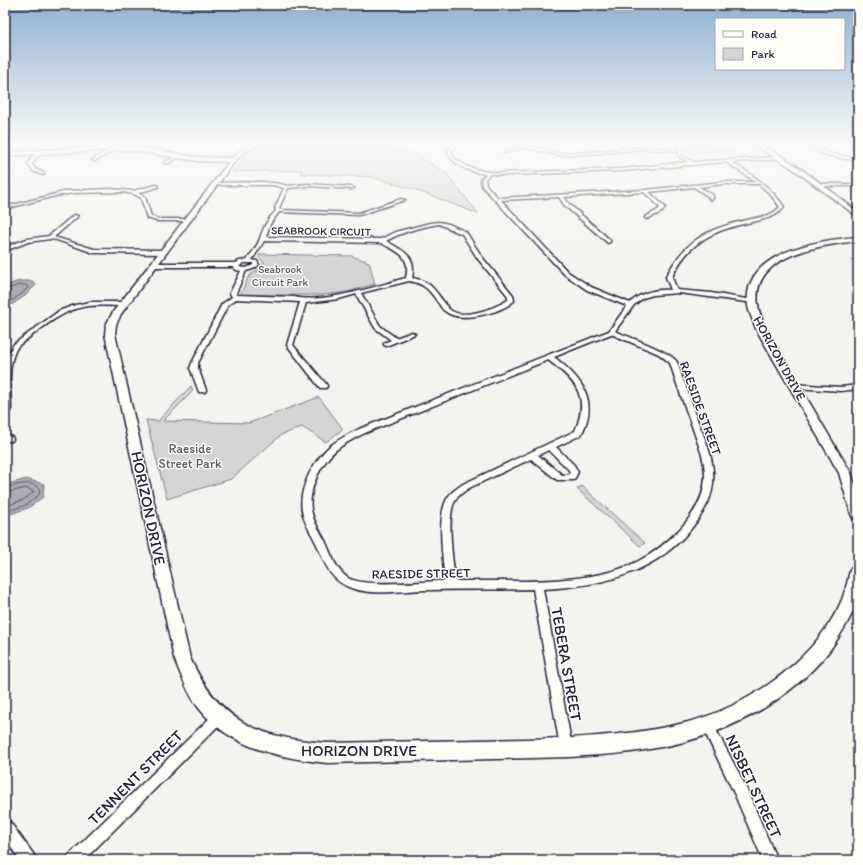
<svg xmlns="http://www.w3.org/2000/svg" width="863" height="865" font-family="Itim,sans-serif">
	<rect width="100%" height="100%" fill="#f4f3ef"/>
	<filter id="ink" filterUnits="userSpaceOnUse"><feTurbulence type="fractalNoise" baseFrequency=".025" numOctaves="2"/><feDisplacementMap in="SourceGraphic" scale="8" xChannelSelector="R" yChannelSelector="G"/><feConvolveMatrix kernelMatrix="1 2 1 2 8 2 1 2 1" color-interpolation-filters="sRGB"/></filter>
	<g filter="url(#ink)">
		<g fill="#d5d4d5" stroke="#7c7b88">
			<path d="M267,144H393L398,151L413,153L446,173L478,213H476L413,189L372,177L303,174L300,173L302,170L232,172C243,158 250,151 267,144Z"/>
			<path d="M688,144H728L738,150L685,153Z"/>
			<path d="M260,254L352,256L369,262L375,284L347,292L324,295H240L249,276L261,268L264,263L259,257Z"/>
			<path d="M191,386L193,391L163,421L249,423L319,397L343,429L326,442L302,427L281,435L231,479L167,499L146,420L158,421Z"/>
			<path d="M582,486L637,536L645,543L640,546L577,489Z"/>
		</g>
		<g fill="#acacb2" stroke="#757582">
			<path d="M19,281H33L36,285L25,296L5,309V286Z"/>
			<path d="M26,479L44,484L43,497L28,508L5,516V485Z"/>
		</g>
		<g fill="none" stroke-linecap="round" stroke-linejoin="round">
			<g stroke="#59596b" stroke-width="1">
				<path d="M5,290L19,285H26L28,287L23,293L5,305"/>
				<path d="M5,488C16,485 30,480 40,488L39,495L26,505L5,512"/>
				<path d="M5,493L26,488L34,492L23,500L5,506"/>
			</g>
			<defs>
				<g id="street">
					<path d="M453,144H458L451,152L454,158L466,166L482,171L499,173L621,169L688,162L679,156V151L644,149L589,154L558,155L524,147L505,153L503,152L520,146L515,144H523L558,153L589,152L644,147L679,149L680,144H684L682,155L693,162L779,157L781,158L779,159L731,162C751,174 771,187 784,207C776,218 764,219 752,222C714,230 689,241 672,277L677,290L711,293L752,300L755,302L754,303L679,293L653,295L643,298L634,305L615,331C628,337 670,351 677,362C680,368 681,376 684,382C689,395 694,408 698,422C706,441 715,461 713,483C712,497 705,510 697,521C660,573 603,586 543,589L572,747L570,751L566,753L562,751L560,747L533,589C498,590 464,589 429,590C404,590 378,596 354,589C331,582 326,566 318,547C313,535 304,524 302,511C298,489 314,460 330,446C339,439 349,434 359,429L609,331L627,306L587,290L564,274L482,186L481,179L486,174C470,172 455,167 447,152ZM726,162L756,182H723L645,190L498,198L486,185L485,179L490,174L506,175L621,171ZM723,184H759L771,195L780,207C772,216 762,216 752,219C711,227 685,239 666,277L671,290C656,289 641,292 630,303L591,287L568,272L501,200L559,197L565,206L608,243L610,242V240L569,204L564,197L644,192L660,207L658,210L645,217V218L647,219L662,212L665,207L649,192L694,187L709,197V199L711,200L713,199V195L699,187ZM611,334L659,354L670,363C677,385 685,407 693,429C698,444 705,459 705,475C705,497 694,514 680,529C668,541 657,551 642,559C594,587 510,580 455,581C453,563 446,515 455,501C458,495 464,492 469,488L531,459L557,480H574L578,472L574,465L556,447L581,435C600,400 581,378 554,357ZM548,360C576,381 590,396 575,431L463,484C456,489 449,493 446,501C437,520 443,559 445,581C422,581 367,588 348,578C337,571 332,557 327,545C322,533 313,523 311,509C308,489 321,463 336,450C345,443 355,438 365,433ZM549,450L568,469L570,472L568,475H562L538,455Z"/>
					<path d="M804,144H810L828,153L858,159V161L826,155Z"/>
					<path d="M114,147L117,148L95,161L92,160Z"/>
					<path d="M41,151L43,152L36,158L32,164L35,169L44,173V175H43L33,171L28,164L33,156Z"/>
					<path d="M178,155L181,156L167,164L164,163Z"/>
					<path d="M263,182L281,184L287,186L308,184L352,187L354,188L352,189L308,186L288,188L279,208L280,210L359,213L401,199L405,200L359,215L279,212L270,224L266,237L381,239L395,232L430,223L439,222L449,224L466,232L482,257L513,295L514,301C501,313 460,324 445,311C442,310 441,306 439,304C430,291 426,284 409,281L361,293L380,326L396,338L412,332L415,334L386,346L384,345V343L391,340L375,328L356,294L339,299L306,303L293,345L326,384L327,386L326,388H320L287,345L300,302L236,299L228,305L198,363V368L206,390L205,392H199L190,368L192,363L222,304L232,297L230,293L241,271L236,270L233,267H153L150,265L153,263H236L239,261L247,260C251,254 259,244 260,238C264,227 267,219 276,211L275,208L284,188L273,185H222L213,184L215,183ZM439,224L462,234L478,259L508,296V300C495,308 462,321 449,309C447,307 445,303 443,301C433,288 430,281 412,278C417,255 403,251 386,241C402,232 420,227 439,224ZM264,241L381,243C398,252 411,255 406,278C376,286 324,304 294,297L237,295L236,293L246,271L253,269L259,265L257,261L252,260ZM243,263H253V265L246,268L239,267Z"/>
					<rect x="816" y="184" width="42" height="2"/>
					<path d="M156,185L158,186V187L138,193L145,197L151,216L158,219H188V221H157L147,218L141,198L134,194L123,192L74,193L55,196L5,209V207L67,191L111,189L133,191Z"/>
					<path d="M74,215L78,216L54,237L94,249L163,250L166,252L163,254L94,253L57,240L50,239L28,242L5,251V247L27,239L49,236Z"/>
					<path d="M90,302H123L126,304L123,306C109,306 93,304 79,308C58,313 36,333 18,346C6,365 11,388 11,409L8,415H5V359L14,344L59,311L75,305Z"/>
					<path d="M792,384L841,387L858,385V389L841,391L795,388L791,386Z"/>
					<path d="M5,435L12,437L13,439L12,441H5Z"/>
					<path d="M219,711L223,713L225,717L223,721L84,860H67L69,855L215,713Z"/>
					<path d="M708,720L712,722L744,783L777,860H763L734,793L702,726L704,722Z"/>
					<path d="M5,820L10,822L34,855L36,860H20L5,839Z"/>
				</g>
				<g id="secondary">
					<path d="M252,144H259L245,152L235,161L121,314L116,325L115,334L190,658C220,723 259,738 327,743L571,738C611,735 650,732 688,722C746,707 809,664 837,610C844,598 847,584 850,570L853,566L858,564C858,575 859,586 858,597C856,611 838,639 830,650C787,705 718,739 650,749C624,754 598,755 571,757L327,763C280,758 229,748 198,707C187,692 181,675 174,658L105,334L106,325L113,312L229,162L197,161L136,151L115,150L5,156V152L115,146L136,147L197,157L232,158L241,150Z"/>
					<path d="M753,144C774,144 838,197 858,212V217L792,168Z"/>
					<path d="M858,237V241C822,245 750,254 758,305C759,313 763,322 766,329L851,473L858,493V519L853,518L851,514L839,473L756,329C754,322 749,313 748,306C741,251 820,240 858,237Z"/>
				</g>
			</defs>
			<use href="#street" stroke="#22223b" stroke-width="3"/>
			<use href="#secondary" stroke="#22223b" stroke-width="3"/>
			<use href="#street" fill="#fdfcf7" fill-rule="evenodd"/>
			<use href="#secondary" fill="#fdfcf7" fill-rule="evenodd"/>
		</g>
	</g>
	<linearGradient id="sky" x2="0" y2="1"><stop stop-color="#90b1d2"/><stop offset="0.54" stop-color="#fafaf8"/><stop offset="1" stop-color="#fafaf8" stop-opacity="0"/></linearGradient>
	<rect width="863" height="266" fill="url(#sky)"/>
	<g text-anchor="middle" stroke-width="3" stroke-linejoin="round" paint-order="stroke">
		<g font-size="11" fill="#22223b" stroke="#fdfcf7">
			<text transform="translate(321 231) rotate(1)" y="4">SEABROOK CIRCUIT</text>
		</g>
		<g font-size="11" fill="#585769" stroke="#fdfcf7">
			<text x="280" y="273">Seabrook<tspan x="280" dy="13">Circuit Park</tspan></text>
		</g>
		<g font-size="13" fill="#22223b" stroke="#fdfcf7">
			<text transform="translate(780 358) rotate(61)" y="5">HORIZON DRIVE</text>
			<text transform="translate(701 408) rotate(70)" y="5">RAESIDE STREET</text>
			<text transform="translate(421 573) rotate(-1)" y="5">RAESIDE STREET</text>
		</g>
		<g font-size="13" fill="#585769" stroke="#fdfcf7">
			<text x="190" y="453">Raeside<tspan x="190" dy="15">Street Park</tspan></text>
		</g>
		<g font-size="16" fill="#22223b" stroke="#fdfcf7">
			<text transform="translate(149 508) rotate(78)" y="6">HORIZON DRIVE</text>
			<text transform="translate(567 664) rotate(80)" y="6">TEBERA STREET</text>
			<text x="359" y="756">HORIZON DRIVE</text>
			<text transform="translate(135 777) rotate(-45)" y="6">TENNENT STREET</text>
			<text transform="translate(754 786) rotate(65)" y="6">NISBET STREET</text>
		</g>
	</g>
	<rect width="863" height="865" fill="none" stroke="#fdfcf7" stroke-width="20"/>
	<rect x="10" y="10" width="843" height="845" fill="none" stroke="#22223b" stroke-width="1.5" filter="url(#ink)"/>
	<rect x="715" y="18" width="130" height="52" fill="#fdfcf7" stroke="#a5a5ac"/>
	<rect x="723" y="31" width="20" height="6" fill="#fdfcf7" stroke="#a5a5ac"/>
	<text x="751" y="38" font-size="12" fill="#22223b">Road</text>
	<rect x="723" y="48" width="20" height="12" fill="#d5d4d5" stroke="#a5a5ac"/>
	<text x="751" y="58" font-size="12" fill="#22223b">Park</text>
</svg>
